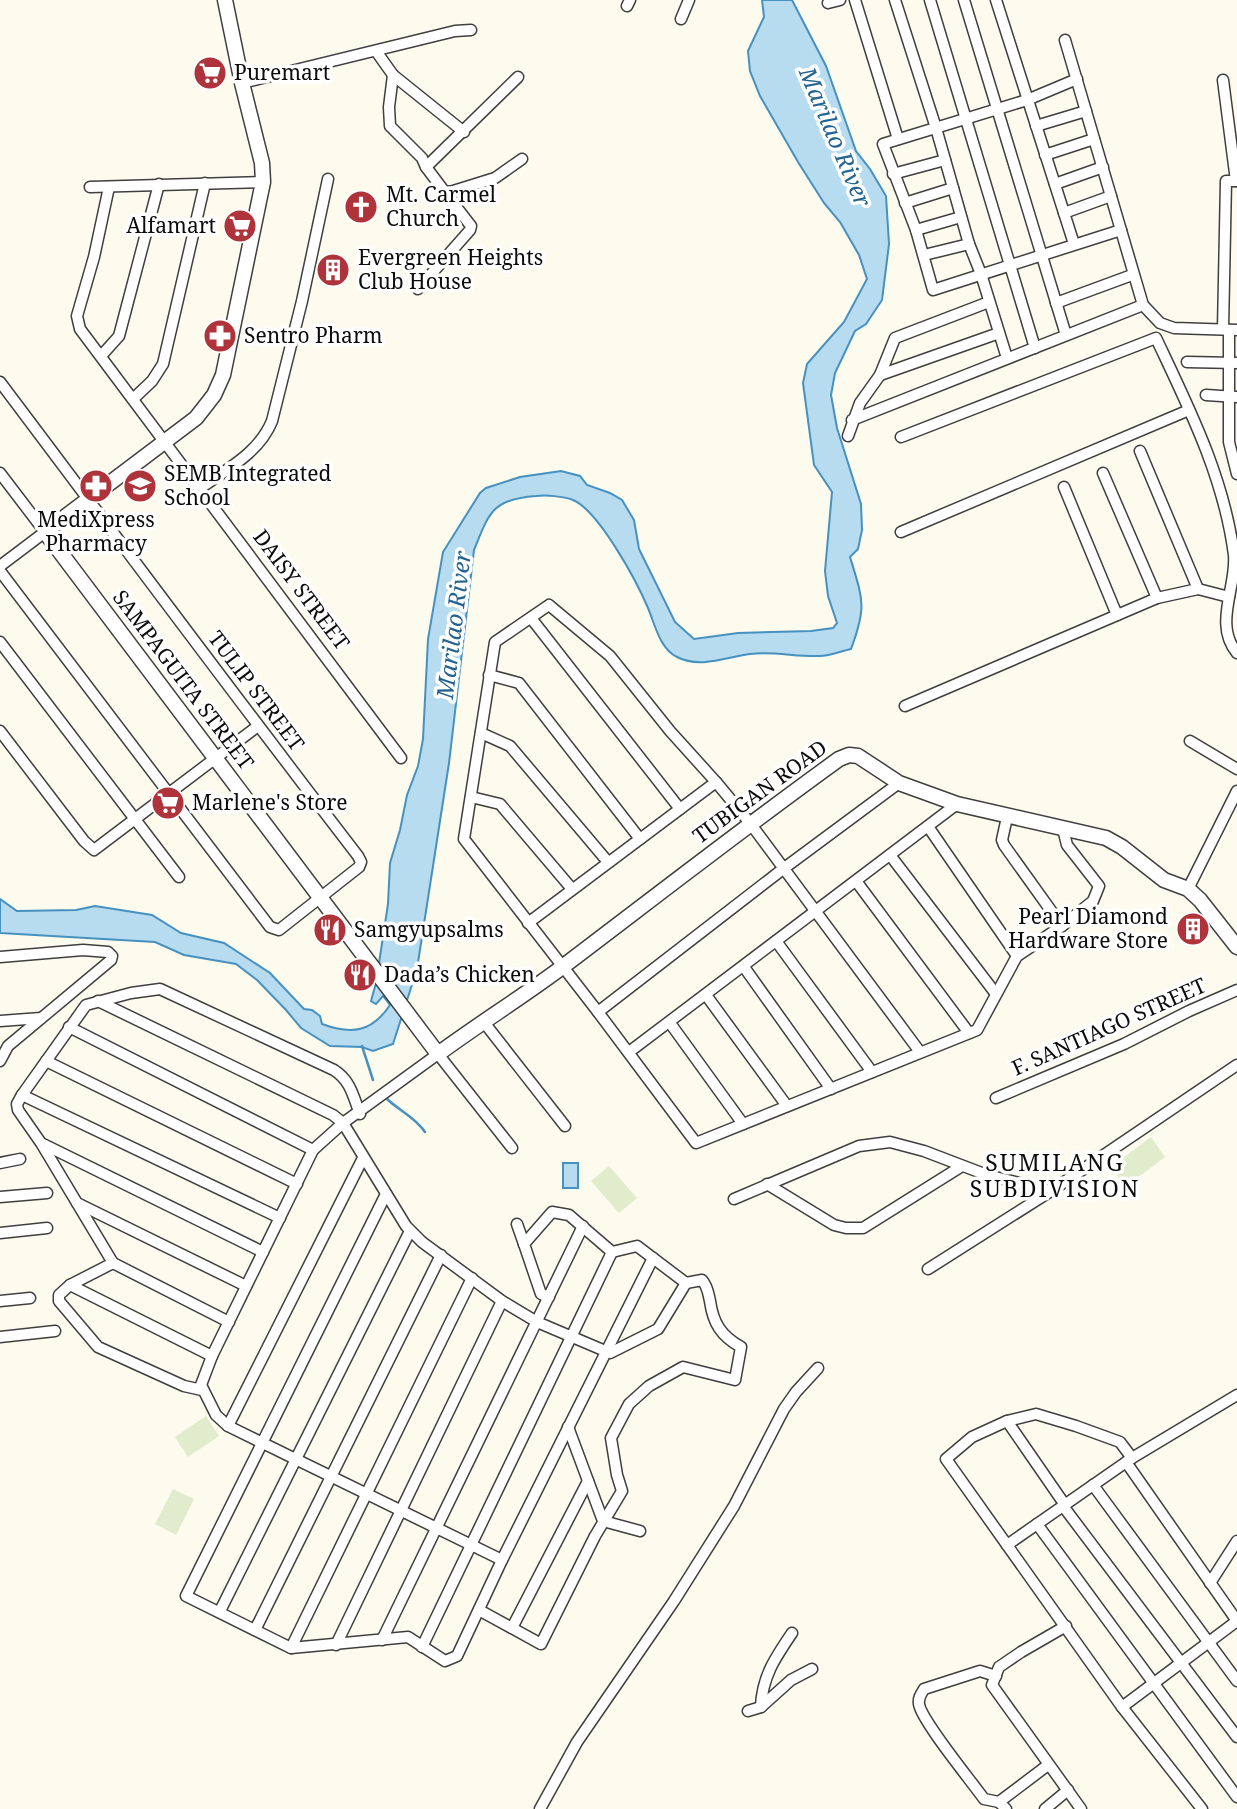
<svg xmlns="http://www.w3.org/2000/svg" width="1237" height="1809" font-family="'Noto Serif',serif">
	<rect width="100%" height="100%" fill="#fdfaee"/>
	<g fill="#e1eccc">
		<path d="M1151,1137L1165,1157L1125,1187L1111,1167Z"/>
		<path d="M609,1166L637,1198L619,1213L591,1181Z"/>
		<path d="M206,1416L219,1436L188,1457L175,1437Z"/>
		<path d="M173,1489L194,1499L176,1535L155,1524Z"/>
	</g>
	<g fill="#b7dbef" stroke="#4691bf" stroke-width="2">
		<path d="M762,0H792L826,66L856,151L870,169L886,196L889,244L882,300L866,324L855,331L835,373L831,395L837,428L861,504L862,530L858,549L850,557C863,600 867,606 851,649C841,651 830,656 820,656C797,657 773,651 750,654C727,657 700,669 677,657C660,649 655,625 648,608C637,582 599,511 573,500C563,496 546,495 536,496C492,499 489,513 474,550L449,763L417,969L393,1044L373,1051L362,1047L330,1046L301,1028L286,1010L257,980L236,964L184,955L155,942L0,933V899L17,911L76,910L95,906L152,915L181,933L224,943L270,973L304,1009L312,1010L320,1016L322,1024C352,1035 372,1032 390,1005L383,996L376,1004L371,1001L376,983L388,904L390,863L400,830L407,795L418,766L423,739L428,639L443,552L480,493L486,488L520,477L561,471L580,476L587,485L610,493L622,500L634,520L639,549L675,622L694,639L738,633L811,631L833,628L837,623L828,596L825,571L832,492L814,465L803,383L807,364L844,322L867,279L859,255L840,222L824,203L798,162L760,96L750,71L748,51L764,17Z"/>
		<rect x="563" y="1163" width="15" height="25"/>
	</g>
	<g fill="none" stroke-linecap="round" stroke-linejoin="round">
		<g stroke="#4691bf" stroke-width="2.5">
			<path d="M362,1046L373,1080"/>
			<path d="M386,1098C398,1110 415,1117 425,1132"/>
		</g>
		<defs>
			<g id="minor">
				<path d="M855,0L898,139"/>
				<path d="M895,0L936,128L969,244L981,274L1007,358"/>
				<path d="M930,0L1035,348"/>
				<path d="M964,0L1066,335"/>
				<path d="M996,0L1074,244"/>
				<path d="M828,3L840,0"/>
				<path d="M627,6L630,0"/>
				<path d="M681,19L689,0"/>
				<path d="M1065,40L1143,305L1160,323L1174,328L1237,330"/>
				<path d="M376,51L393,75L389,107L390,126L422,158L426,167L518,77"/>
				<path d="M393,75L464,132"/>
				<path d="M1077,79L1027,100L883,144L916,230L933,290L1121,230"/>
				<path d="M1223,80L1236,181"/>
				<path d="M242,83L455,31L471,30"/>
				<path d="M1036,126L1086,111"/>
				<path d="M1045,155L1094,139"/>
				<path d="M426,167L444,191L450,192L495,178L522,159"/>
				<path d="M893,174L945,160"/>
				<path d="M1055,184L1103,167"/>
				<path d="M90,187L263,182"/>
				<path d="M109,187L94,257L77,316L80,329L401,758"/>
				<path d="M905,203L953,188"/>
				<path d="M1064,213L1111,196"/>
				<path d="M916,230L961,217"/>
				<path d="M924,255L969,244"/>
				<path d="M418,289L470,230L471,226L444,191"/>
				<path d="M1056,303L1132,275"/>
				<path d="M1223,329L1226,181H1237"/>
				<path d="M1229,330V442L1237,474"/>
				<path d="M101,356L119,336L159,184"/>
				<path d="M1187,362L1237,363"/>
				<path d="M880,375L999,333"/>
				<path d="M0,382C119,540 237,699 358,856L361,862L359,867L279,930L270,927L0,571"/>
				<path d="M1206,395L1237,397"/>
				<path d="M133,399L152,381L163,364L205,183"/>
				<path d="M852,420L1143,305"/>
				<path d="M848,436L860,403L880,375L895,338L989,302"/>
				<path d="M901,437L1156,338C1189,408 1224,477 1234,555C1237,587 1213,624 1237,653"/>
				<path d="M1140,451L1198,589"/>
				<path d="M0,473L45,532L0,566"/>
				<path d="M1103,473L1157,598"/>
				<path d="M1064,487L1117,615"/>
				<path d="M199,489C227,469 259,453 272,421L302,301L328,179"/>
				<path d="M901,532L1189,410"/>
				<path d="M531,618L680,809"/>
				<path d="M0,642L179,877"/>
				<path d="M489,675L519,683L640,839"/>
				<path d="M905,706L1157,598L1198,589L1229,597"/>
				<path d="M0,731L84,841L94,850L258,726"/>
				<path d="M481,733L510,746L608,862"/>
				<path d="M1190,741L1237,769"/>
				<path d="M471,797L500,804L572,889"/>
				<path d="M1007,817L1002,840L1004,845L1062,926"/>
				<path d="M929,828L1017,956"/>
				<path d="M890,855L996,994"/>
				<path d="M856,881L969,1033"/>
				<path d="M1188,889L1237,791"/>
				<path d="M528,923L716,782"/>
				<path d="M776,941L872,1072"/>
				<path d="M0,957L83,950L108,952L112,956L111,960L8,1046L0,1061"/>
				<path d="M744,967L831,1089"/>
				<path d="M706,995L787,1106"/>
				<path d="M98,1001L333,1115L343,1123L406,1226L422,1242L502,1301L537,1322L610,1353L658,1329L686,1283L637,1246L612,1252L569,1215L552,1212L524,1244L541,1294L549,1297"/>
				<path d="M598,1012L783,869L899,783"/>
				<path d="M0,1021L41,1018"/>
				<path d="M483,1021L565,1126"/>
				<path d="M670,1023L743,1124"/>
				<path d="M69,1027L313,1150"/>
				<path d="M629,1052L957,804"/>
				<path d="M920,1052L750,823L716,782L670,731L610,656L549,605L495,642L464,839L598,1012L696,1143L977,1030L1017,956L1062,926L1093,901L1099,886L1067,845L1063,829"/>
				<path d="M46,1061L297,1184"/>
				<path d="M22,1095L280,1218"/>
				<path d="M996,1098L1124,1044L1189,1011L1237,990"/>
				<path d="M43,1144L263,1252"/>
				<path d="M0,1163L20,1159"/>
				<path d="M767,1184L834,1225L846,1228H863L962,1166"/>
				<path d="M386,1194L186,1596L291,1648L408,1637L445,1661L457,1656L502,1560L653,1258"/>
				<path d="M0,1197L47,1193"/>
				<path d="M734,1199L859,1146L890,1142L924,1151L987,1175L1051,1191"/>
				<path d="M77,1203L246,1286"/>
				<path d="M517,1224L524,1244"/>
				<path d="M0,1233L47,1228"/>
				<path d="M113,1263L229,1322"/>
				<path d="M928,1269L1051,1191L1237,1065"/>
				<path d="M70,1285L212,1356"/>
				<path d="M0,1301L30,1298"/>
				<path d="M0,1337L55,1331"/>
				<path d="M202,1390L184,1386L98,1347L59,1301V1295L70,1285L113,1263L41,1143L18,1110L17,1104L22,1095L86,1005L131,993L160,989L334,1070C351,1081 353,1096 360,1114"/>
				<path d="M1007,1421L1065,1505"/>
				<path d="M228,1426L363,1158"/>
				<path d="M568,1427L603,1521"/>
				<path d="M1132,1458L1120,1442L1076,1426L1036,1414L1007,1421L972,1437L946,1459L1122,1707L1202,1809"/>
				<path d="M1126,1462L1237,1621"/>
				<path d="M1093,1485L1237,1681"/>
				<path d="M1063,1506L1237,1737"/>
				<path d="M603,1521L640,1531"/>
				<path d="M1037,1524L1237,1797"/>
				<path d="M1007,1545L1132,1458L1237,1395"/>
				<path d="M502,1560L228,1426L216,1415L201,1385L212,1356L313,1150L343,1123L438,1054L512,1148"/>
				<path d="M1210,1583L1237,1541"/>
				<path d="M479,1610L541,1644L595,1536L622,1491L617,1475L611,1438L629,1404L649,1386L683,1367L735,1380L741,1347C721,1336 713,1323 710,1301C708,1293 708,1287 702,1280L686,1283"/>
				<path d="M220,1611L410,1231"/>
				<path d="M1066,1626L1021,1652L999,1667L992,1685L1081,1809"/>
				<path d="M512,1628L588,1481"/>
				<path d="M255,1630L441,1255"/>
				<path d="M382,1640L583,1226"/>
				<path d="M336,1645L502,1301"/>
				<path d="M422,1647L612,1252"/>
				<path d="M291,1648L472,1278"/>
				<path d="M996,1676L980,1671L924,1689C921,1694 918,1698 919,1704C921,1720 972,1782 984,1799L999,1802"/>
				<path d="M761,1707C762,1677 775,1658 792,1633"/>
				<path d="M1122,1707L1237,1621"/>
				<path d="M748,1711L761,1707L791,1680L812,1669"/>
				<path d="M540,1809L577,1742L674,1601L734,1506L784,1409L796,1392L818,1368"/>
				<path d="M1006,1809L999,1802L1048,1765"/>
				<path d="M1045,1809L1068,1790"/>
			</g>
			<path id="tertiary" d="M225,0L242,83L262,163L263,182L223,375L214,395L196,418L45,532L438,1054C480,1023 524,996 565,965C656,896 746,826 839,759L849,755L858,756L899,783L957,804L1106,838L1122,847L1164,880L1188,889L1200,900L1237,947"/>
		</defs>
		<use href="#minor" stroke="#3f3f3f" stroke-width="13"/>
		<use href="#tertiary" stroke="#3f3f3f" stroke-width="17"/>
		<use href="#minor" stroke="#fff" stroke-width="10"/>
		<use href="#tertiary" stroke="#fff" stroke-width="14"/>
	</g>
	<defs>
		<symbol id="supermarket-disc" viewBox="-11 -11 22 22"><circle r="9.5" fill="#ae333b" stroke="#fff"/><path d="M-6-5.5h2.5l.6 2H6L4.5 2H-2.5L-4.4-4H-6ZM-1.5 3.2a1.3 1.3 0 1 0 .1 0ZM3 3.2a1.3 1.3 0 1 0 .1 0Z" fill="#fff"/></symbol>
		<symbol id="church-disc" viewBox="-11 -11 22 22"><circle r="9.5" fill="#ae333b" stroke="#fff"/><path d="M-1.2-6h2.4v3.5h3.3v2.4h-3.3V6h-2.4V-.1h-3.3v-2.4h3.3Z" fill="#fff"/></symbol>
		<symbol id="building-disc" viewBox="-11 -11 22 22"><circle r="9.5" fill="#ae333b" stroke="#fff"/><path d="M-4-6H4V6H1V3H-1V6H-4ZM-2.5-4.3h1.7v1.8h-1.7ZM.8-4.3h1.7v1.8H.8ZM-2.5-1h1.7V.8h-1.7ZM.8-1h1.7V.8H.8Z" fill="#fff"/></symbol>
		<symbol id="pharmacy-disc" viewBox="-11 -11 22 22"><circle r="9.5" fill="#ae333b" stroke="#fff"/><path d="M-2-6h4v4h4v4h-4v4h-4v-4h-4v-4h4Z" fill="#fff"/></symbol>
		<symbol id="school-disc" viewBox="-11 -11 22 22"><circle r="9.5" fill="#ae333b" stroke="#fff"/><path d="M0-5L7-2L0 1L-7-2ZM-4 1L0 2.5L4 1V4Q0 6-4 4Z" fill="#fff"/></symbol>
		<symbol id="restaurant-disc" viewBox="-11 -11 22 22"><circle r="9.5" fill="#ae333b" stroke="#fff"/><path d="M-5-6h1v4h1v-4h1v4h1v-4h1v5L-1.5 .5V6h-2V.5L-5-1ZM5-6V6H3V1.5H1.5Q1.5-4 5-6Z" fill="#fff"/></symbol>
	</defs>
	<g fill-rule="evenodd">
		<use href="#supermarket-disc" x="191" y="54" width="38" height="38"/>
		<use href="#church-disc" x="342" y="188" width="38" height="38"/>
		<use href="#supermarket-disc" x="221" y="207" width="38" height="38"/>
		<use href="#building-disc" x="314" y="251" width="38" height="38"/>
		<use href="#pharmacy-disc" x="201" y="317" width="38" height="38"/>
		<use href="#pharmacy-disc" x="77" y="467" width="38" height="38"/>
		<use href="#school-disc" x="121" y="467" width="38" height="38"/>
		<use href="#supermarket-disc" x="149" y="784" width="38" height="38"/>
		<use href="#building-disc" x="1174" y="910" width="38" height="38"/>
		<use href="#restaurant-disc" x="311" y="911" width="38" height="38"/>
		<use href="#restaurant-disc" x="341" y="956" width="38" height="38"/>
	</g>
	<g text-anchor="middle" stroke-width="7" stroke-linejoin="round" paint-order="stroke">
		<g font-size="21" fill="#0c0c0c" stroke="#fff" text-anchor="start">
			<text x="234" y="80">Puremart</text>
			<text x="386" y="202">Mt. Carmel<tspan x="386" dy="24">Church</tspan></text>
			<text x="216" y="233" text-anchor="end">Alfamart</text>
			<text x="358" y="265">Evergreen Heights<tspan x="358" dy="24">Club House</tspan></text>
			<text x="244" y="343">Sentro Pharm</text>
			<text x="164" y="481">SEMB Integrated<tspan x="164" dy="24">School</tspan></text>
			<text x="96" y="527" text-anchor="middle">MediXpress<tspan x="96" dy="24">Pharmacy</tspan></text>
			<text x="192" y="810">Marlene's Store</text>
			<text x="1168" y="924" text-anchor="end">Pearl Diamond<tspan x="1168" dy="24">Hardware Store</tspan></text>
			<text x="354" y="937">Samgyupsalms</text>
			<text x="384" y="982">Dada’s Chicken</text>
		</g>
		<g font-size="21" fill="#0c0c0c" stroke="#fff">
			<text transform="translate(301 590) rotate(53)" y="7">DAISY STREET</text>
			<text transform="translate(183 680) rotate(53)" y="7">SAMPAGUITA STREET</text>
			<text transform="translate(256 691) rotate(53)" y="7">TULIP STREET</text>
			<text transform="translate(760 792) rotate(-36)" y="7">TUBIGAN ROAD</text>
			<text transform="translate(1109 1027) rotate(-24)" y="7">F. SANTIAGO STREET</text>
		</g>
		<g font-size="23" font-style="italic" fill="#236391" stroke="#fff">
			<text transform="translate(835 137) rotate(67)" y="8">Marilao River</text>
			<text transform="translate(454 625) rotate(-83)" y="8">Marilao River</text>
		</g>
		<g font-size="23" letter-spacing="2" fill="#0c0c0c" stroke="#fff">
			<text x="1055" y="1171">SUMILANG<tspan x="1055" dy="26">SUBDIVISION</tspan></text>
		</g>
	</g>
</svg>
